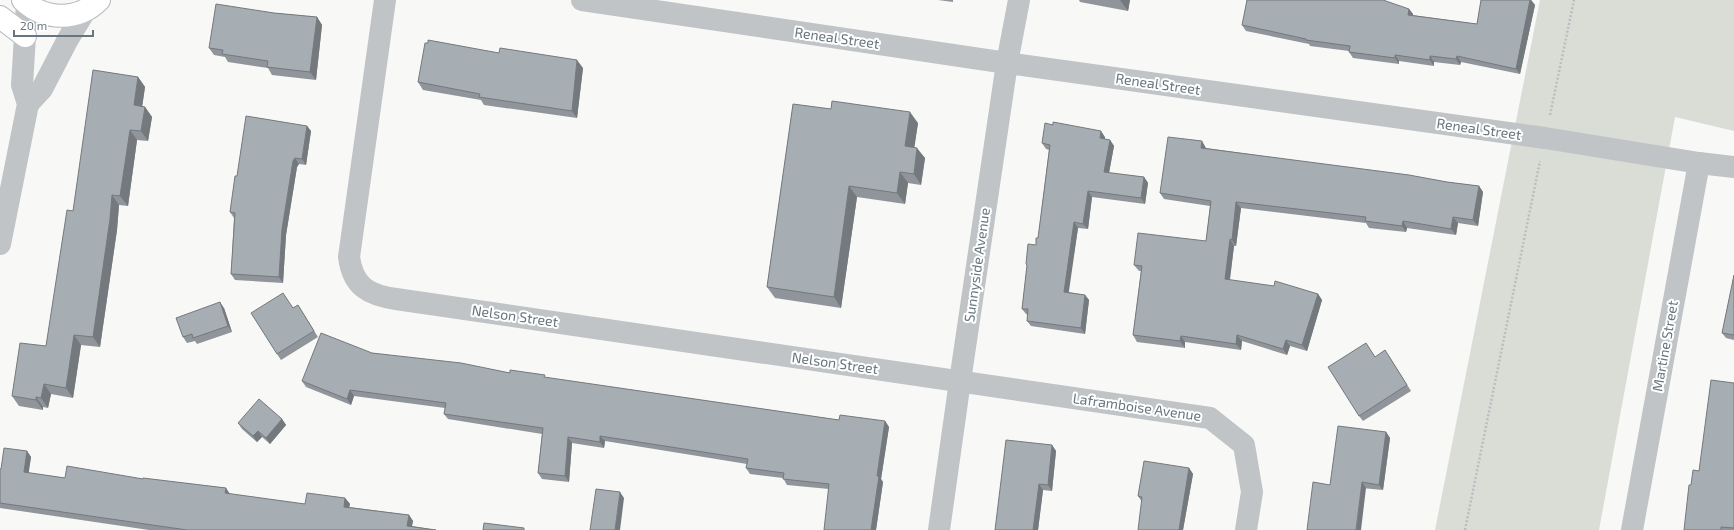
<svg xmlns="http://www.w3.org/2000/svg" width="1734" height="530" font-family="'Exo 2',sans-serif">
	<rect width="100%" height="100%" fill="#f8f8f6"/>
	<path fill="#d9ddd6" d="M1540,0H1734V131L1675,117L1599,530H1435Z"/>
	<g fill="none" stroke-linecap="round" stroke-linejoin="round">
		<defs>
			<g id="secondary">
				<path d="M23,0C45,21 78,21 99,0"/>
				<path d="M0,17L25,36"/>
			</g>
		</defs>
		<use href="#secondary" stroke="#b3b8bc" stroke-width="24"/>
		<g stroke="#babdbf" stroke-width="2.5" stroke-dasharray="2 2" stroke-linecap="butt">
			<path d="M1550,115L1574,0"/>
			<path d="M1465,530L1540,161"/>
		</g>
		<g stroke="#c0c4c7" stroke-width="22">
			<path d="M385,0L349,257C353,287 369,295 396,299L1210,418L1244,445L1252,492L1246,530"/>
			<path d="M582,0L1007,63L1545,138L1699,163L1734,167"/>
			<path d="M28,104L42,89L68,39L85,11"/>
			<path d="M0,244L28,104L22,85L27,3"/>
			<path d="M939,530L960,381L1007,63L1019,0"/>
			<path d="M1632,530L1699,163"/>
		</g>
		<use href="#secondary" stroke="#fff" stroke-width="22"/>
	</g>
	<g fill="#8f959a">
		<path d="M938,0H953V2Z"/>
		<path d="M1079,0H1130L1128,11L1080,2Z"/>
		<path d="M1481,0H1531L1535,5L1520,74L1461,62L1460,65L1434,62V66L1399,61V64L1353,58L1349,52V51L1310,46L1309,44L1246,31L1242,25L1409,9L1413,14L1412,15L1477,24Z"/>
		<path d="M274,13L317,17L322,25L316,80L272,75L268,68L228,62L225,57L214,55L209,48Z"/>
		<path d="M583,68L577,118L484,105L481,100L423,90L418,82Z"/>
		<path d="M138,77L145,87L142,106L145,107L152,117L148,141L137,140L128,206L119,205L117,230L100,347L81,345L73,398L51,394L48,408L43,407V410L19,406L12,396L46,346L73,211Z"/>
		<path d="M793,104L918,123L914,147L925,158L921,185L908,183L905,204L857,197L841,308L775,298L767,287Z"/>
		<path d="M307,126L311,131L306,165L299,164L297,167L286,235L283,283L235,280L231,274L234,218L230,212L237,176Z"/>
		<path d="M1105,137V139L1110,140L1114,146L1109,173L1144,177L1148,183L1145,204L1092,197L1088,229L1078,228L1068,292L1085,295L1089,300L1085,334L1031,326L1027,321L1028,315L1026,314L1022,309L1027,266L1026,264L1036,245L1038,238L1049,150L1046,149L1042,143Z"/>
		<path d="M1206,148L1447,182L1479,186L1483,192L1478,226L1458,223L1456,235L1407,228L1406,232L1369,228L1366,223L1241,208L1236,246H1234L1230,280L1318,294L1322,300L1307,351L1290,346L1287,355L1242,341L1241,350L1185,342V348L1137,342L1133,335L1141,271H1139L1134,265L1206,241L1210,206L1164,199L1160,193Z"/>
		<path d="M1734,275V340L1726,338L1722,333Z"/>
		<path d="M298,305L318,337L281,360L277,354L293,308Z"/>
		<path d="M224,308L232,332L197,344L195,341L187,343L183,337Z"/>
		<path d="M1366,343L1375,357L1389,356L1411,391L1363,421L1359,416Z"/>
		<path d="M372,353L510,373L839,420L885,421L889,427L881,479L883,482L876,530H824L829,489L787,485L783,478L750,474L746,468L747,464L605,441L604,448L572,443L569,482L542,479L538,473L542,434L448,419L444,414L445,408L354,396L351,405L306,387L302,381Z"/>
		<path d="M1734,383V530H1684L1699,471Z"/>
		<path d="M282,419L286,425L270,444L262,437L257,442L242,429L238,423Z"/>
		<path d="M1386,432L1390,438L1383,490L1330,485Z"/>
		<path d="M1052,445L1056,451L1052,491L1043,490L1038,530H995Z"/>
		<path d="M27,451L31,457L28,473L65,478L143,479L226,488L229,494L305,504L345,498L350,504L349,507L409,515L413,521L412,526L436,530H149L0,508V469H1Z"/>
		<path d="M1189,468L1193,474L1183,530H1138L1142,502L1138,496Z"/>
	</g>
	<g fill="#74797d">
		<path d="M1120,0H1130L1128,11Z"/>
		<path d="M1530,0H1531L1535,5L1520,74L1516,69Z"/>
		<path d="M1409,9L1413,14L1412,21L1408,15Z"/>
		<path d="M317,17L322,25L316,80L310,72Z"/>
		<path d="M1395,55L1399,61V64L1395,58Z"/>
		<path d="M1430,56L1434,62V66L1430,60Z"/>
		<path d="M1457,56L1461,62L1460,65L1456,59Z"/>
		<path d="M577,60L583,68L577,118L572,111Z"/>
		<path d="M138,77L145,87L141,115L134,105Z"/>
		<path d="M145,107L152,117L148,141L141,131Z"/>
		<path d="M910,112L918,123L913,157L905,146Z"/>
		<path d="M307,126L311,131L306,165L302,159Z"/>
		<path d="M130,130L137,140L128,206L120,196Z"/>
		<path d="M1101,131L1105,137L1104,144L1100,138Z"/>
		<path d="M1110,140L1114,146L1108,178L1104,172Z"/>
		<path d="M1202,141L1206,148L1205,154L1201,148Z"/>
		<path d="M917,148L925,158L921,185L914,174Z"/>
		<path d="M295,158L299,164L297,167L286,235L283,283L279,277L282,229L293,161Z"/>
		<path d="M900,172L908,183L905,204L897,193Z"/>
		<path d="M1144,177L1148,183L1145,204L1141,198Z"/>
		<path d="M849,186L857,197L841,308L834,297Z"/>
		<path d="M1479,186L1483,192L1478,226L1473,220Z"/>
		<path d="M1088,191L1092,197L1088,229L1083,224Z"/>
		<path d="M112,195L119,205L117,230L100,347L93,337Z"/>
		<path d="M1236,202L1241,208L1236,246L1232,240Z"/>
		<path d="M1453,217L1458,223L1456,235L1451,229Z"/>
		<path d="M1403,221L1407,228L1406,232L1402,226Z"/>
		<path d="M1074,222L1078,228L1068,298L1064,292Z"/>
		<path d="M1230,239L1234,246L1229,285L1225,279Z"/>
		<path d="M1318,294L1322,300L1307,351L1302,345Z"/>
		<path d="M1085,295L1089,300L1085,334L1081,328Z"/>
		<path d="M220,302L224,308L232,332L228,326Z"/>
		<path d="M74,335L81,345L73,398L66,388Z"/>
		<path d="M1237,335L1242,341L1241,350L1236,344Z"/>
		<path d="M1181,336L1185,342V348L1180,341Z"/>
		<path d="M1286,340L1290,346L1287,355L1283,349Z"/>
		<path d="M44,384L51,394L48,408L41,398Z"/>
		<path d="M350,390L354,396L351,405L347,399Z"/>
		<path d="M36,397L43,407V410L36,400Z"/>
		<path d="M282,419L286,425L270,444L266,438Z"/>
		<path d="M885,421L889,427L881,479L883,482L876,530H871L877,476Z"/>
		<path d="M258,431L262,437L257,442L253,436Z"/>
		<path d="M1386,432L1390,438L1383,490L1379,485Z"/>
		<path d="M600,436L605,441L604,448L600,442Z"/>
		<path d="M568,437L572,443L569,482L565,476Z"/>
		<path d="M1052,445L1056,451L1052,491L1048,485Z"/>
		<path d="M27,451L31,457L28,478L24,472Z"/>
		<path d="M1189,468L1193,474L1183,530H1178Z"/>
		<path d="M1362,482L1366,488L1361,530H1356Z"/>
		<path d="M1039,484L1043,490L1038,530H1033Z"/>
		<path d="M226,488L230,494L225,493Z"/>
		<path d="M620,492L624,498L620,530H615Z"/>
		<path d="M345,498L350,504L348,512L344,507Z"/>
		<path d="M409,515L413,521L411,530L407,526Z"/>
	</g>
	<g fill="#a6adb3" stroke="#74797d">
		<path d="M1247,0H1383L1409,9L1408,15L1477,24L1481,0H1530L1516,69L1457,56L1456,59L1430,56V60L1395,55V58L1349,52L1350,46L1306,40V39L1242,25Z"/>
		<path d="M216,4L274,13L317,17L310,72L267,67L268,61L222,54L223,50L209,48Z"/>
		<path d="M428,40L499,53L500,48L577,60L572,111L479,97L480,94L418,82L425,43H428Z"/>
		<path d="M93,70L138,77L134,105L145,107L141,131L130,130L120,196L112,195L110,219L93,337L74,335L66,388L44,384L41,398L36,397V400L12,396L20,343L46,346L67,210L73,211Z"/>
		<path d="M832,101L910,112L905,146L917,148L914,174L900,172L897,193L849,186L834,297L767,287L793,104L831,109Z"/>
		<path d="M246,116L307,126L302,159L295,158L293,161L282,229L279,277L231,274L235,213L230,212L235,176H237Z"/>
		<path d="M1053,122L1101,131L1100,138L1110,140L1104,172L1144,177L1141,198L1088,191L1083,224L1074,222L1064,292L1085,295L1081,328L1027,321L1028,309H1022L1027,265L1026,264L1028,244L1036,245V238H1038L1050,145L1042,143L1045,123L1053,125Z"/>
		<path d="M1168,137L1202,141L1201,148L1409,175L1447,182L1479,186L1473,220L1453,217L1451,229L1403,221L1402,226L1365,221L1366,217L1236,202L1232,240L1230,239L1225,279L1274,286L1275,281L1318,294L1302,345L1286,340L1283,349L1237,335L1236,344L1181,336L1180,341L1133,335L1142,266L1134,265L1138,233L1206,241L1211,201L1160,193Z"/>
		<path d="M1734,275V335L1722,333Z"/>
		<path d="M283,293L293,308L298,305L314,331L277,354L251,313Z"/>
		<path d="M220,302L228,326L193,338L192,334L183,337L176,318Z"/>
		<path d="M321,333L372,353L461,363L510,373V370L545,375L544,377L839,420L840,415L885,421L877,476H879L871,530H824L829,484L783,479L784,473L746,468L748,459L600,436V442L568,437L565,476L538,473L543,428L444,414L446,403L350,390L347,399L302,381Z"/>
		<path d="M1366,343L1375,357L1385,350L1407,385L1359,416L1328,367Z"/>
		<path d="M1711,380L1734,383V528L1721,527V530H1684L1689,485H1691L1693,470L1699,471Z"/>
		<path d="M259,399L282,419L266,438L258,431L253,436L238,423Z"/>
		<path d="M1338,426L1386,432L1379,485L1362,482L1356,530H1307L1313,482L1330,485Z"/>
		<path d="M1006,440L1052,445L1048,485L1039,484L1033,530H995Z"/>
		<path d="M4,448L27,451L24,472L65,478L67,466L143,479V478L226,488L225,493L305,504L307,493L345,498L344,507L409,515L407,526L436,530H187L0,503V469H1Z"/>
		<path d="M1144,461L1189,468L1179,530H1138L1142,497L1138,496Z"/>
		<path d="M596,489L620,492L615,530H590Z"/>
		<path d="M484,523L524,528V530H483Z"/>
	</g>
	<g text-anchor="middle" stroke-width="4" stroke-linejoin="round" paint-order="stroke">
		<g font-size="14" fill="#66757e" stroke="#fff">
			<text transform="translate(837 38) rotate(8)" y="5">Reneal Street</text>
			<text transform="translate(1158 84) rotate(8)" y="5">Reneal Street</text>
			<text transform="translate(1479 129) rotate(8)" y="5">Reneal Street</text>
			<text transform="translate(977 265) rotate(-82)" y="5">Sunnyside Avenue</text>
			<text transform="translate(515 316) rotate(8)" y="5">Nelson Street</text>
			<text transform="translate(1665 346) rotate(-80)" y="5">Martine Street</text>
			<text transform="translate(835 363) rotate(8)" y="5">Nelson Street</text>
			<text transform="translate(1137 407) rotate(8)" y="5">Laframboise Avenue</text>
		</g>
	</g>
	<path d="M14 30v6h79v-6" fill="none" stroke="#66757e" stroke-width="2"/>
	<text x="20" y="30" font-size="12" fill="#66757e" stroke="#ffffff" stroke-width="3" paint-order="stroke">20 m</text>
</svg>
